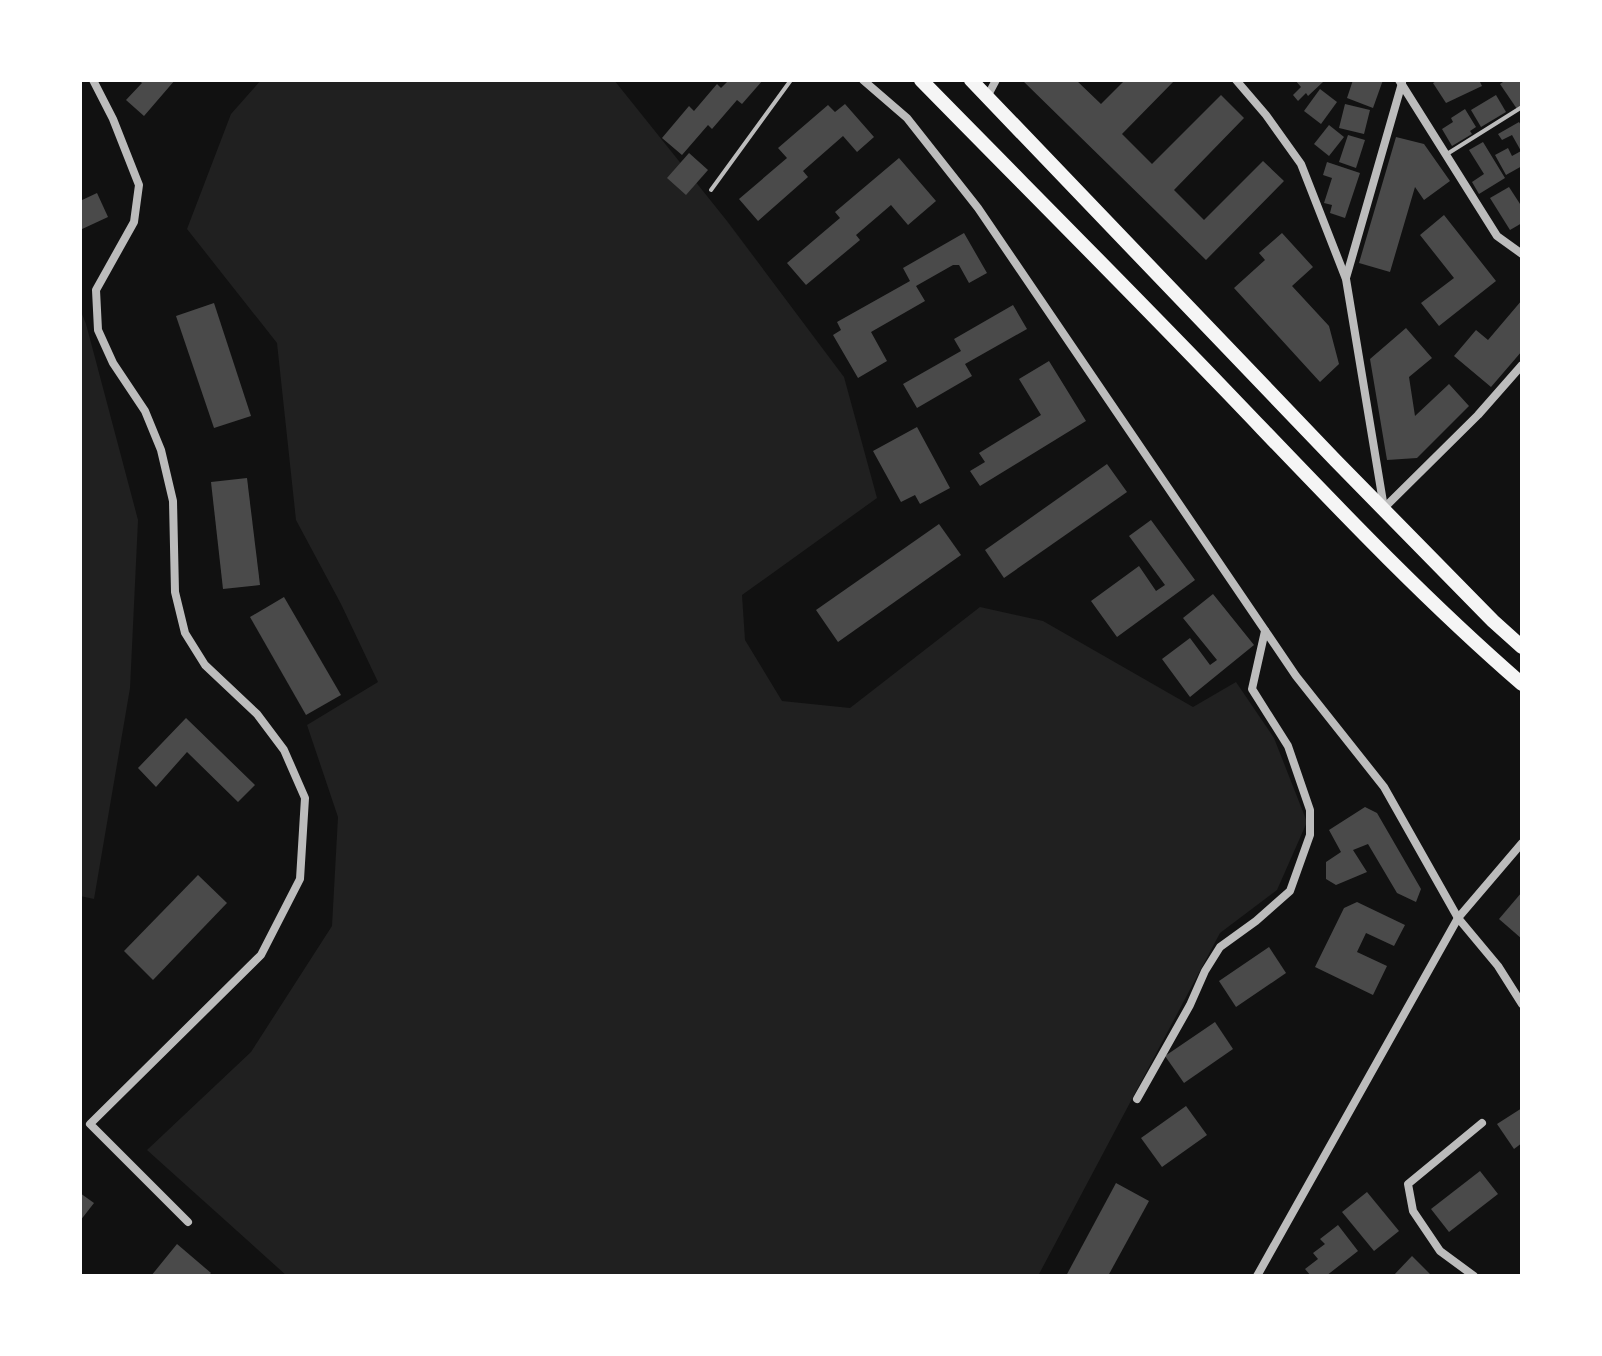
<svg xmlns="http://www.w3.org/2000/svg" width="1602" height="1356" font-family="'Alegreya Sans',sans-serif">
	<rect width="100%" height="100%" fill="#111"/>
	<g fill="#202020">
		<path d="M261,80H614L727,221L844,377L877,498L742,595L745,640L782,701L850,708L980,607L1043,621L1193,707L1236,682L1274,738L1307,822L1277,890L1220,933L1038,1276H287L147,1150L251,1052L332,926L338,817L307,725L378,682L341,604L296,520L277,343L187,229L231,114Z"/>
		<path d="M80,309L86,324L138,520L130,688L94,899L80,896Z"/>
	</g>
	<g fill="#4a4a4a">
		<path d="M139,80H175L144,116L126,100L142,83Z"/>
		<path d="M729,80H763L742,104L737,100L712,129L708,125L682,155L662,138L689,106L694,111L717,84L721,88Z"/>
		<path d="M1022,80H1076L1101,104L1125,80H1175L1122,134L1152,164L1221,95L1244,118L1174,190L1204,220L1263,161L1284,181L1206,260Z"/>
		<path d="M1295,80H1321L1323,82L1308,96L1306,93L1298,101L1293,95L1301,87Z"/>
		<path d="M1353,80H1383L1373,108L1347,98Z"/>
		<path d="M1438,80H1479L1482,86L1446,103L1433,83Z"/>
		<path d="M1506,80H1522V106L1517,109L1500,84Z"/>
		<path d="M1320,89L1337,102L1321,124L1304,111Z"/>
		<path d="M1496,95L1506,112L1481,127L1471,110Z"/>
		<path d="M845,104L874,137L857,152L843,136L803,171L808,177L758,221L739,199L787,158L778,148L828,105L835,112Z"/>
		<path d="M1345,104L1370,110L1364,134L1339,128Z"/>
		<path d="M1465,109L1476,127L1470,131L1472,134L1452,146L1442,129L1453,122L1451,118Z"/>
		<path d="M1519,122L1522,127V166L1506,175L1495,155L1508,148L1512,156L1521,151L1512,135L1502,140L1498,134Z"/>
		<path d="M1329,125L1344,137L1329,156L1314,144Z"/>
		<path d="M1348,135L1365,140L1356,168L1339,162Z"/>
		<path d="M1396,137L1424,144L1450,181L1424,200L1415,187L1390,272L1359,263Z"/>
		<path d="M1483,142L1505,178L1479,194L1472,182L1484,174L1469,150Z"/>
		<path d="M689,153L708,170L686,195L667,178Z"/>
		<path d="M899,158L936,201L908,225L891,205L856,235L860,240L806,285L787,263L840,218L835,212Z"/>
		<path d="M1327,162L1360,173L1345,218L1330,213L1332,205L1324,203L1332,178L1323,175Z"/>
		<path d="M1509,187L1522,207V223L1510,230L1490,198Z"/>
		<path d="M97,193L108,217L80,230V201Z"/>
		<path d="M1444,215L1496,281L1439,326L1421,303L1454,278L1420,235Z"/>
		<path d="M964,233L987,273L969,283L959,265H953L916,286L925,301L871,332L887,361L858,378L833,335L841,330L837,322L910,281L903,268Z"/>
		<path d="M1282,233L1313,267L1292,286L1329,326L1339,364L1320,382L1234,288L1265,260L1259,253Z"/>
		<path d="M1522,300V351L1491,387L1454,356L1476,330L1488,340Z"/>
		<path d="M214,303L251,416L214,428L176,316Z"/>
		<path d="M1013,305L1027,329L965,364L972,376L917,408L903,384L961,351L954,339Z"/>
		<path d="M1406,328L1432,358L1409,377L1415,416L1449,384L1469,406L1417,458L1387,460L1370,359Z"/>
		<path d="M1049,361L1086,421L980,486L970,471L985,462L979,453L1041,415L1019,379Z"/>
		<path d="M917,427L950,488L920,504L915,495L901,502L873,451Z"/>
		<path d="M1107,464L1127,492L1004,578L985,550Z"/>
		<path d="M247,478L260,585L223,589L211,482Z"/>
		<path d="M1151,520L1195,580L1117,637L1091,601L1139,566L1156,591L1165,585L1129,536Z"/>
		<path d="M939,524L961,555L838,642L816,610Z"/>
		<path d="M1213,594L1254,645L1190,697L1162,659L1190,638L1210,665L1217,660L1183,618Z"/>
		<path d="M284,597L341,695L306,715L250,617Z"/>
		<path d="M186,718L255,785L238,802L187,752L156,787L138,768Z"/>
		<path d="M1365,807L1377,813L1421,889L1416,902L1397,893L1368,844L1353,850L1367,872L1336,885L1326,879V862L1341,852L1329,830Z"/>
		<path d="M198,875L227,903L153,980L124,951Z"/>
		<path d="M1522,892V939L1499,919Z"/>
		<path d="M1357,902L1405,925L1394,946L1366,933L1357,952L1387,966L1373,995L1315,967L1344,908Z"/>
		<path d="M1269,947L1286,973L1236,1007L1219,981Z"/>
		<path d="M1215,1022L1233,1049L1184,1083L1165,1056Z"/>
		<path d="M1186,1106L1207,1135L1162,1167L1141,1138Z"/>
		<path d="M1522,1108V1143L1514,1149L1497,1124Z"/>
		<path d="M1480,1171L1498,1194L1449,1232L1431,1209Z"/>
		<path d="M1116,1183L1149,1201L1108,1276H1066Z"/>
		<path d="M1367,1192L1399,1231L1374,1251L1342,1212Z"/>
		<path d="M80,1193L94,1203L80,1221Z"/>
		<path d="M1338,1225L1358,1251L1326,1276H1311L1305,1269L1318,1259L1313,1253L1325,1244L1320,1239Z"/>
		<path d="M177,1244L211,1273L208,1276H151Z"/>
		<path d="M1412,1256L1432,1276H1393Z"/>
	</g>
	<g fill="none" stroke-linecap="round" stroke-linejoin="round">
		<g stroke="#bcbcbc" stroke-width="4">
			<path d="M1447,154L1522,107"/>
			<path d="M711,190L791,80"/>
		</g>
		<g stroke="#bcbcbc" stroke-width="8">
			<path d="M93,80L113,119L139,185L134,222L96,290L98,330L113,363L145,411L161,450L173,501L175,592L185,633L205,665L257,714L284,750L305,798L300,879L261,955L90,1124L188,1222"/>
			<path d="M863,80L907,118L978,208L1296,676L1384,787L1458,918L1498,966L1522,1004"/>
			<path d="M1236,80L1266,115L1301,164L1346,279L1384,508"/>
			<path d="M1399,80L1497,236L1522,254"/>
			<path d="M987,97L996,80"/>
			<path d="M1346,278L1402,83"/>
			<path d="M1384,508L1478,415L1522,365"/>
			<path d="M1137,1099L1190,1005L1205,971L1220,947L1256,921L1290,891L1310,835V810L1288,746L1252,689L1265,631"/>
			<path d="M1257,1276L1458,918L1522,843"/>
			<path d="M1474,1276L1440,1251L1413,1211L1408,1184L1482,1123"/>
		</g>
		<g stroke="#f5f5f5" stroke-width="14">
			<path d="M921,80C1023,184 1125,286 1226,391C1322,491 1417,593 1522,684"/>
			<path d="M971,80L1336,461L1493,621L1522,647"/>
		</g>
	</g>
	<rect width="1602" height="1356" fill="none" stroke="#ffffff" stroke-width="164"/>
</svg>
